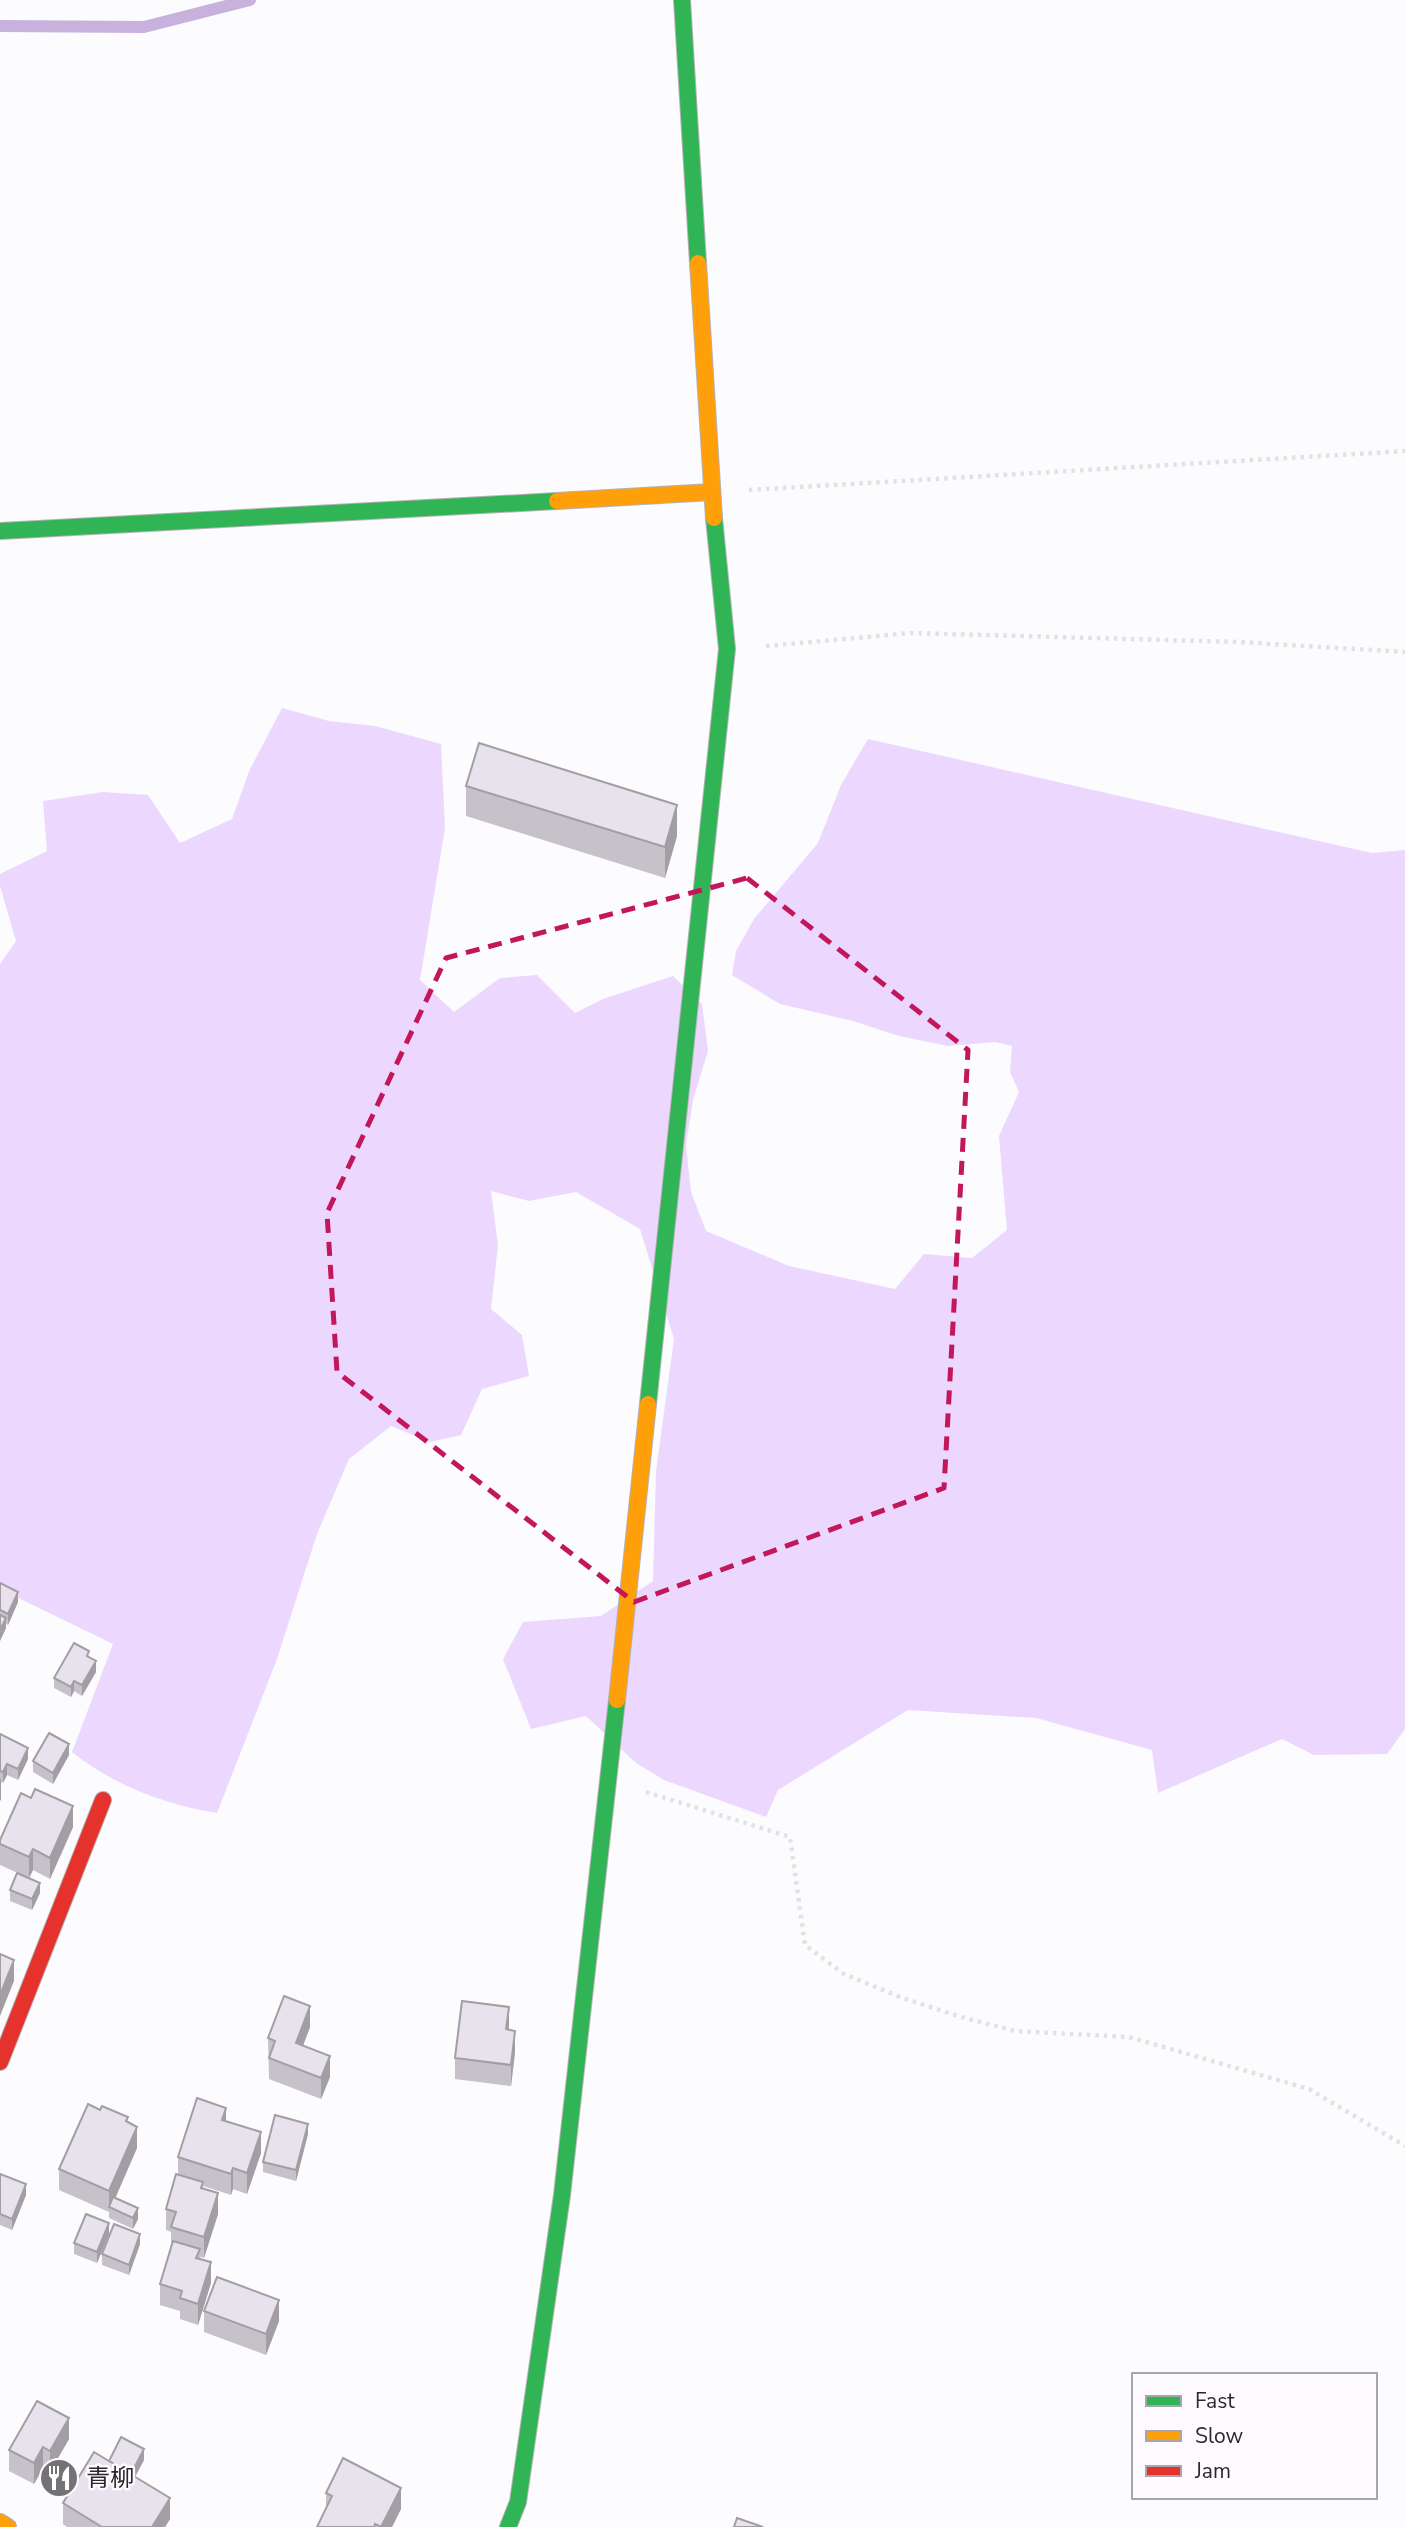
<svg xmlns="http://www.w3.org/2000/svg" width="1405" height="2527" font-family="'Nunito Sans','Noto Sans JP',sans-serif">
	<rect width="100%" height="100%" fill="#fcfbfe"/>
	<path fill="#ecd8fe" d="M282,708L329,721L375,726L441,744L445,828L420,980L454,1012L500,978L537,975L575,1013L603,999L673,976L702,1004L708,1051L693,1100L686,1145L691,1192L706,1231L789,1266L895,1289L924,1254L972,1258L1007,1230L999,1136L1019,1092L1010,1072L1012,1046L995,1042L948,1046L899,1036L853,1021L780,1004L732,975L736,951L754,919L818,843L841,785L868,739L1372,853L1405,850V1729L1387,1754L1314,1755L1282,1739L1158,1793L1152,1750L1036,1718L908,1710L778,1790L766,1817L664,1780L636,1763L586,1716L531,1729L503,1659L523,1622L601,1616L653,1581L656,1471L674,1339L640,1229L576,1192L529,1201L491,1191L498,1245L491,1309L522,1335L529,1376L482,1389L461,1435L430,1442L391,1426L349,1459L317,1534L277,1659L217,1813C166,1805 113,1785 72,1752L113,1644L0,1589V964L16,941L0,886V874L47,851L43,801L103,792L148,795L180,843L232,819L250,769Z"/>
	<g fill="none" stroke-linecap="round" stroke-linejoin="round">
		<path stroke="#c9b1de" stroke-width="12" d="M0,26L144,27L250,0"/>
		<defs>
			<g id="fast">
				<path d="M682,0L698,263"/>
				<path d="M0,531L557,501"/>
				<path d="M648,1404L727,649L714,518"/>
				<path d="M508,2527L518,2502L562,2195L617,1700"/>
			</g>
			<g id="slow">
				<path d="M698,263L714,518"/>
				<path d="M557,501L712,492"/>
				<path d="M617,1700L648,1404"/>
				<path d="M0,2522L8,2527"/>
			</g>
			<path id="jam" d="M0,2062L103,1800"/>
		</defs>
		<use href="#fast" stroke="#b3b2b4" stroke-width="18"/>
		<use href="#slow" stroke="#b3b2b4" stroke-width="18"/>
		<use href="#jam" stroke="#b3b2b4" stroke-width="18"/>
		<g stroke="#e2e2e2" stroke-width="4.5" stroke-dasharray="3.5 5" stroke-linecap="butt">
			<path d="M749,490L1405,451"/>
			<path d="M766,646L911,633L1239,642L1405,652"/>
			<path d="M646,1792L790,1837L805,1945L844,1974L900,1997L961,2017L1015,2031L1129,2037L1309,2089L1405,2146"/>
		</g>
		<use href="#fast" stroke="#30b455" stroke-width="16"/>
		<use href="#slow" stroke="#ff9f0a" stroke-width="16"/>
		<use href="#jam" stroke="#e5322d" stroke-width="16"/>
	</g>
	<g fill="#c7c2ca">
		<path d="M466,786L677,836L665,878L466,816Z"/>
		<path d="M0,1583L18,1602L8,1625L6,1624V1628L0,1641Z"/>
		<path d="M89,1657L96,1672L82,1696L74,1691L71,1697L54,1688V1678Z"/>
		<path d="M0,1734L28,1759L18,1780L7,1775L3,1783L1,1782V1799L0,1801Z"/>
		<path d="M69,1755L53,1784L33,1772V1761Z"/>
		<path d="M73,1827L50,1879L33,1870L29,1878L0,1865V1840Z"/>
		<path d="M10,1890L40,1893L32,1910L10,1901Z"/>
		<path d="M310,2027L303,2046L330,2077L321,2099L269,2079L268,2038Z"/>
		<path d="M509,2030L515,2052L511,2086L455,2079V2058Z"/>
		<path d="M226,2121L261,2153L247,2194L233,2189L231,2195L203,2186V2189L218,2214L204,2258L200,2257L211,2283L198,2325L180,2319V2311L160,2305V2284L171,2245V2232L166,2230V2209L178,2175V2157Z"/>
		<path d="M128,2123L137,2148L115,2198L138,2219L133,2229L109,2218V2212L59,2190V2169Z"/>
		<path d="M308,2134L296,2181L263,2172V2162Z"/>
		<path d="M0,2174L26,2195L12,2230L0,2225Z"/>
		<path d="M109,2234L97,2263L74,2254V2243Z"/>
		<path d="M140,2244L129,2275L102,2265V2254Z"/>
		<path d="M204,2311L279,2321L266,2355L204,2332Z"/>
		<path d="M69,2439L50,2472L43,2468L34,2484L9,2471V2450Z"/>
		<path d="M144,2460L135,2477L170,2519L165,2527H67L63,2524V2503L109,2461Z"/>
		<path d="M326,2493L401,2509L392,2527H317L326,2508Z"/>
	</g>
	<g fill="#a29ea4">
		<path d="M677,805V836L665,878V847Z"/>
		<path d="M18,1592V1602L8,1625V1614Z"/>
		<path d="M6,1618V1628L0,1641V1630Z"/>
		<path d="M96,1661V1672L82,1696V1685Z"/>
		<path d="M74,1681V1691L71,1697V1687Z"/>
		<path d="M69,1744V1755L53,1784V1773Z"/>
		<path d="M28,1748V1759L18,1780V1769Z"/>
		<path d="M7,1764V1775L3,1783V1772Z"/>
		<path d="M1,1778V1799L0,1801V1780Z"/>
		<path d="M73,1806V1827L50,1879V1858Z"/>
		<path d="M33,1849V1870L29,1878V1857Z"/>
		<path d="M40,1883V1893L32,1910V1899Z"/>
		<path d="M14,1960V1981L0,2016V1995Z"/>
		<path d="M310,2006V2027L296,2064V2043Z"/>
		<path d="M509,2007V2028L506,2050V2029Z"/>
		<path d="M515,2031V2052L511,2086V2065Z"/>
		<path d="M330,2056V2077L321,2099V2078Z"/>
		<path d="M226,2108V2129L222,2120Z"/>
		<path d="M308,2124V2134L296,2181V2170Z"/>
		<path d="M137,2127V2148L111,2208H109V2191Z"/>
		<path d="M261,2132V2153L247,2194V2173Z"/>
		<path d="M233,2168V2189L231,2195V2174Z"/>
		<path d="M26,2184V2195L12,2230V2219Z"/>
		<path d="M218,2193V2214L204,2258V2237Z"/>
		<path d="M138,2208V2219L133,2229V2218Z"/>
		<path d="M109,2223V2234L97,2263V2252Z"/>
		<path d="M140,2234V2244L129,2275V2265Z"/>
		<path d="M211,2262V2283L198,2325V2304Z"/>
		<path d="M279,2300V2321L266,2355V2334Z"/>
		<path d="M69,2418V2439L50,2472V2451Z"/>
		<path d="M43,2447V2468L34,2484V2463Z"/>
		<path d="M144,2449V2460L131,2484V2474Z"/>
		<path d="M401,2488V2509L392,2527H381Z"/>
		<path d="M170,2498V2519L165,2527H152Z"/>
	</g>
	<g fill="#e7e2eb" stroke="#a29ea4" stroke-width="2">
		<path d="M479,743L677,805L665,847L466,786Z"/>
		<path d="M0,1583L18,1592L8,1614L0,1610Z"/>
		<path d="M0,1615L6,1618L0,1630Z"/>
		<path d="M74,1643L89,1651L87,1656L96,1661L82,1685L74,1681L71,1687L54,1678Z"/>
		<path d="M49,1733L69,1744L53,1773L33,1761Z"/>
		<path d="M0,1734L28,1748L18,1769L7,1764L3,1772L0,1771Z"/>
		<path d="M35,1789L73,1806L50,1858L33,1849L29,1857L0,1844V1840L21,1793L31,1798Z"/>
		<path d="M17,1873L40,1883L32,1899L10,1890Z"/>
		<path d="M0,1954L14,1960L0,1995Z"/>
		<path d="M284,1996L310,2006L296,2043L330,2056L321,2078L269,2058L275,2041L268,2038Z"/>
		<path d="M462,2001L509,2007L506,2029L515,2031L511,2065L455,2058Z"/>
		<path d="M197,2098L226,2108L222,2120L261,2132L247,2173L233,2168L231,2174L178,2157Z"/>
		<path d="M88,2104L100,2110L102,2106L128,2117L126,2121L137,2127L109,2191L59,2169Z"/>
		<path d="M275,2115L308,2124L296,2170L263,2162Z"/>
		<path d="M0,2174L26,2184L12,2219L0,2214Z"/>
		<path d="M176,2174L203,2182L201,2188L218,2193L204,2237L171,2227L176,2212L166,2209Z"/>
		<path d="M113,2197L138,2208L133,2218L109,2207Z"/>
		<path d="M86,2214L109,2223L97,2252L74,2243Z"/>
		<path d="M114,2224L140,2234L129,2265L102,2254Z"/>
		<path d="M173,2241L200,2249L196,2258L211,2262L198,2304L180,2298L182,2291L160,2284Z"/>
		<path d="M217,2277L279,2300L266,2334L204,2311Z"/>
		<path d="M37,2401L69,2418L50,2451L43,2447L34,2463L9,2450Z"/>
		<path d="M121,2437L144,2449L131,2474L109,2461Z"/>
		<path d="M94,2452L170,2498L152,2527H102L63,2503Z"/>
		<path d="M343,2458L401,2488L381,2527L375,2524L374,2527H317L332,2496L326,2493Z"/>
		<path d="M737,2518L763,2527H734Z"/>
	</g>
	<path fill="none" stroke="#c2185b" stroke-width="5" stroke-dasharray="14 9" stroke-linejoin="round" d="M747,878L968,1050L944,1488L634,1602L337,1372L327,1213L446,958Z"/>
	<defs>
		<symbol id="restaurant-disc" viewBox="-11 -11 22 22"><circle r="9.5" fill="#747275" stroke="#fcfaff"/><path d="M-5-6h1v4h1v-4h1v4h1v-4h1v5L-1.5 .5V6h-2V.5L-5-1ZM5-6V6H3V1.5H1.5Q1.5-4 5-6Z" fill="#fff"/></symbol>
	</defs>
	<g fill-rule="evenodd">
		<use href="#restaurant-disc" x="37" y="2456" width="44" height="44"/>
	</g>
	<g text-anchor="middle" stroke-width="5" stroke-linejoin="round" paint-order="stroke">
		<g font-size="24" fill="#2a282b" stroke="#fcfaff" text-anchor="start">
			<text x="86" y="2486">青柳</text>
		</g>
	</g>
	<rect x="1132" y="2373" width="245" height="126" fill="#fcfaff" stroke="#a8a6aa" stroke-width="2"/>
	<rect x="1146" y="2396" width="35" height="10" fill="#30b455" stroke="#a8a6aa" stroke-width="2"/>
	<text x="1195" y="2408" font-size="21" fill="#2a282b">Fast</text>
	<rect x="1146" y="2431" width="35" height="10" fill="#ff9f0a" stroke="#a8a6aa" stroke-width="2"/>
	<text x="1195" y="2443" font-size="21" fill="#2a282b">Slow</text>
	<rect x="1146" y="2466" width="35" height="10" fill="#e5322d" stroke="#a8a6aa" stroke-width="2"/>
	<text x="1195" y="2478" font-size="21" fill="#2a282b">Jam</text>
</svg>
